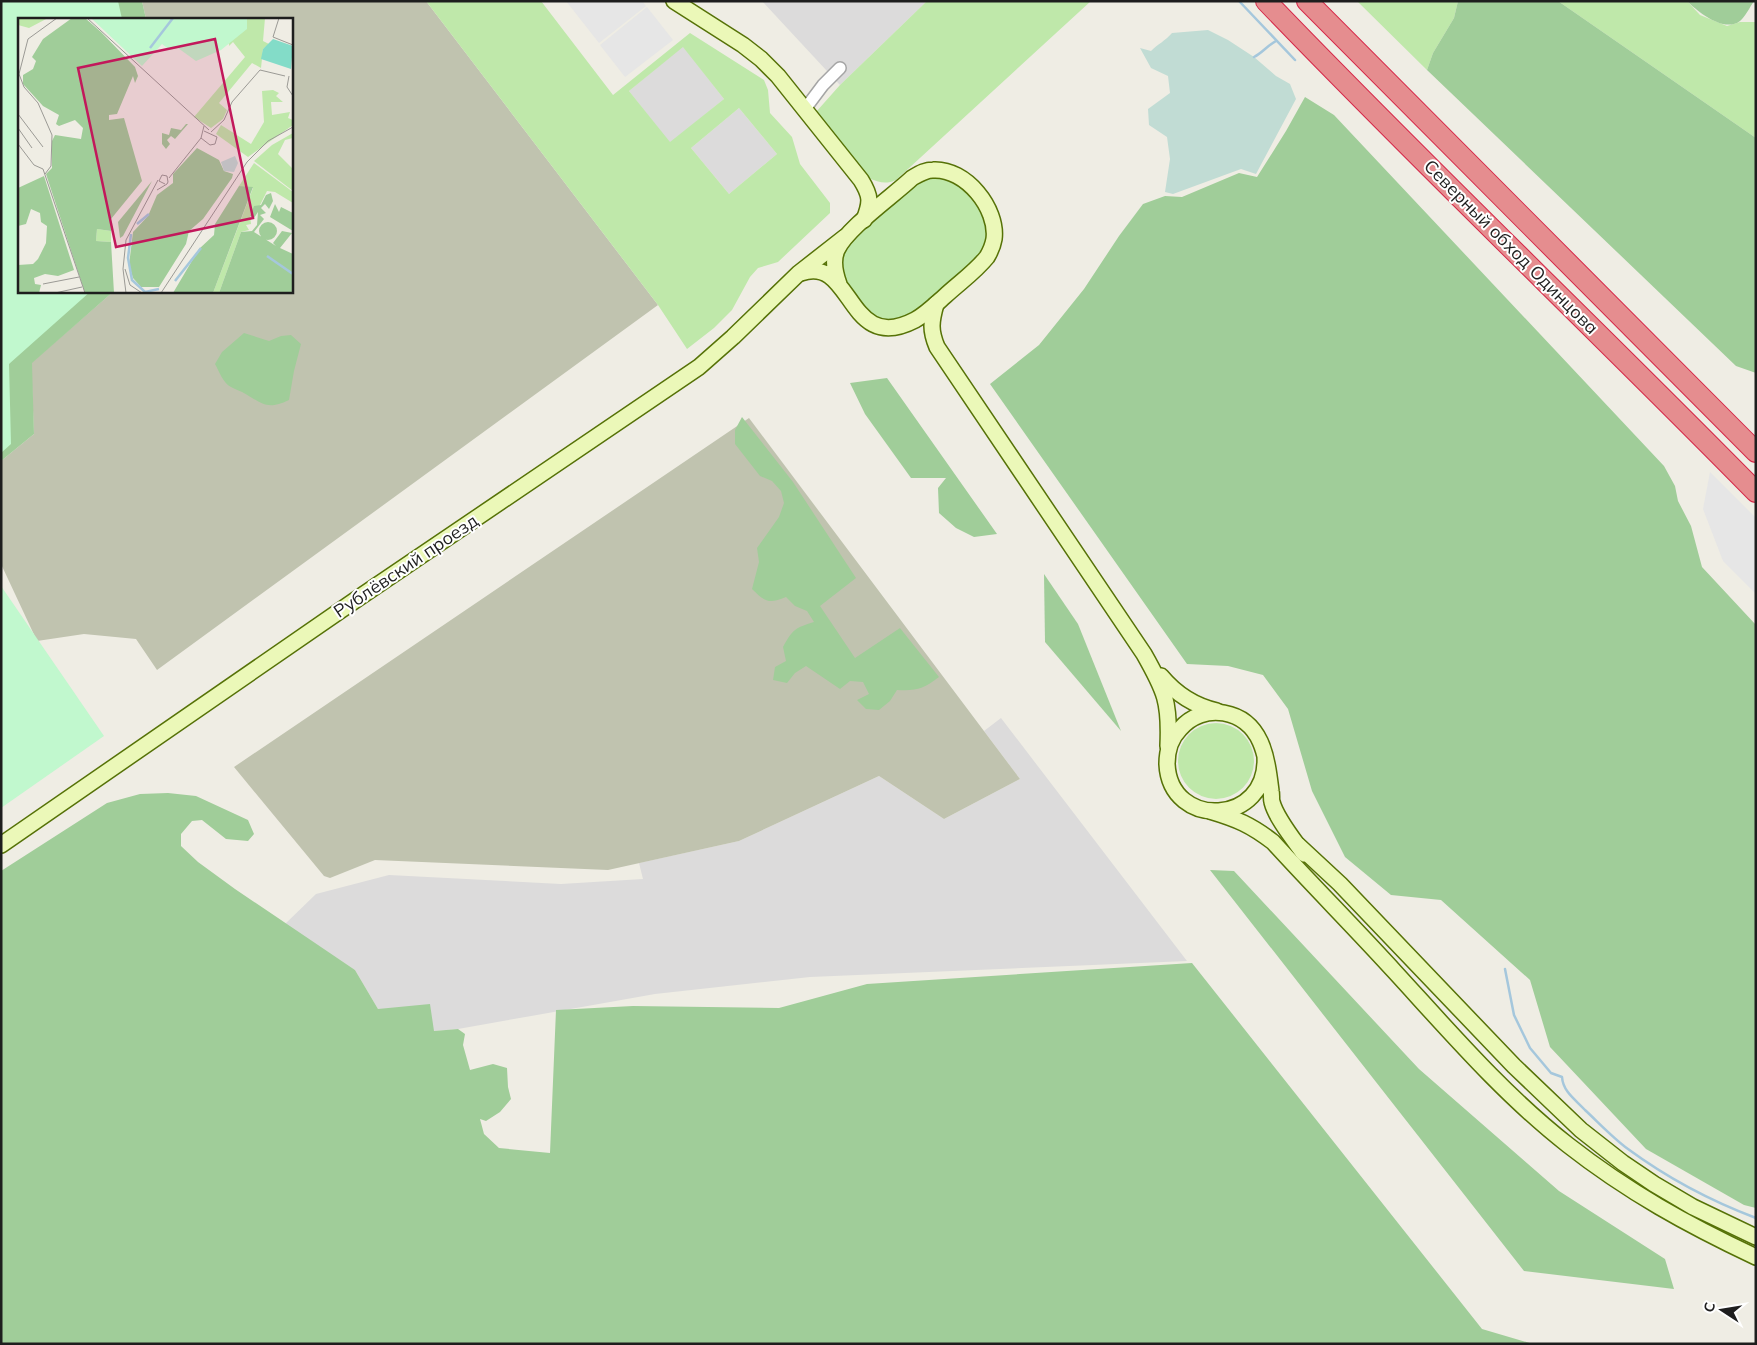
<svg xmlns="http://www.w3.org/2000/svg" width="1757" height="1345" font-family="Mulish,sans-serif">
	<rect width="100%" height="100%" fill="#efede4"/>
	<g fill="#dcdbdb">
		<path d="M762,1H927L840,85Z"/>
		<path d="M683,46L724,99L670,143L629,91Z"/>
		<path d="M739,108L777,154L729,194L691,148Z"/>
		<path d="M1001,718L1187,961L810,977L655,994L458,1029L434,1031L378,1009L355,970L285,924L316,894L389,875L561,884L643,879L639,863L739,841L879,776L944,819L1020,779L984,731Z"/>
	</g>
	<g fill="#c0c3af">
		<path d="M142,1H426L658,305L157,670L136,639L84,634L37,641L1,564V461L34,434L31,363L114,291H291V19H146Z"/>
		<path d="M749,418L1020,779L944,819L879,776L739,841L608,870L375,860L330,878L324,876L234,767Z"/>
	</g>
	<g fill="#bfe8aa" fill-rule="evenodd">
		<path d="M426,1H541L613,95L690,33L764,80L768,90L770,113L792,137L800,164L830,203V213L778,262L758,268L750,277L732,310L714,328L687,349L658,305ZM683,47L724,99L670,142L629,91ZM739,108L777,154L729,194L691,148Z"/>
		<path d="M927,1H1091L896,180C885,185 879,182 868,178L816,112L840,85Z"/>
		<path d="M1357,1H1458L1454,18L1433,53L1427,70Z"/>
		<path d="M1558,1H1687L1700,15L1727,26L1740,22H1756V138Z"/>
		<path d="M938,177L947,178L961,185L983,211L990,228L984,254L915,315L895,321L879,319L863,309L846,289L841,273L842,255L852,239L912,186L929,178Z"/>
		<circle cx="1216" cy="761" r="38"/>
	</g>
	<g fill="#a0cd99">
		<path d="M1,1H142L146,19H19V291H114L32,363L34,434L1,461Z"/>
		<path d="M1458,1H1558L1756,138V373L1736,366L1427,70L1433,53L1454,18Z"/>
		<path d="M1687,1H1754C1750,7 1745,17 1740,21C1724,33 1698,12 1687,1Z"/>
		<path d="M1305,97L1334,115L1664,466L1675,486L1678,501L1691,526L1702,567L1756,625V1208L1744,1205L1646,1149L1550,1047L1530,980L1441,900L1391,895L1345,857L1312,791L1288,709L1263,675L1228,666L1187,664L990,384L1039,345L1084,289L1119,236L1143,204L1165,196L1182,197L1239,173L1257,177L1286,131Z"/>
		<path d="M244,333L269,341L281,336L291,335L301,344L294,371L289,400C266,411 262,403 242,392C238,390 234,389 231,387C223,383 219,371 215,364L222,352Z"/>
		<path d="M887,378L997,534L974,537L956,528L939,513L938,488L946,478H911L865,414L850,383Z"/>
		<path d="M742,417L793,482L856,578L820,606L855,658L900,628L939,677C923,689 917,691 897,690L890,701L879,710L866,709L857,700L869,694L863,682L850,681L840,689L806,666L795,673L787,683L773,680L775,667L786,661L783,647C793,629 795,628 814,622L807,611L795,606L786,597C769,604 765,602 752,589L759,562L757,548L779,517L784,503L781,491L772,481L760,476L735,444V430Z"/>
		<path d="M1044,574L1078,624L1121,731L1045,642Z"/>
		<path d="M168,793L196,796L248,820L254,834L248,841L226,839L202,820L192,821L181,834V846L198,862L235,889L355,970L378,1009L430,1004L434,1031L458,1029L465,1034L463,1045L470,1070L493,1064L507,1068L508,1087L511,1099L500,1112L486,1121L480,1119L484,1134L499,1148L550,1153L556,1010L633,1006L779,1008L867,984L1192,963L1482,1329L1533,1344H1V871L107,803L140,794Z"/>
		<path d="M1210,870L1234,871L1419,1069L1559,1191L1665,1259L1674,1289L1524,1271Z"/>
	</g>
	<path fill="#c1dcd4" d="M1208,30L1228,40L1254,57L1276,76L1290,84L1296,99L1256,174L1241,169L1173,194L1165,192L1170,159L1167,137L1149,125L1148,109L1170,93L1168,76L1151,68L1140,48L1151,51C1158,44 1165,41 1172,33Z"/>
	<g fill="#c1f8ce">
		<path d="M1,1H118L122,19H19V291H91L9,364L11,444L1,453Z"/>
		<path d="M1,586L104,736L1,808Z"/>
	</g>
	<g fill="#e6e6e6">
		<path d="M566,1H642L646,6L599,43Z"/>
		<path d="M647,7L673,40L625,77L600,45Z"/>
		<path d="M1710,472L1756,518V594L1723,561L1703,509Z"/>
	</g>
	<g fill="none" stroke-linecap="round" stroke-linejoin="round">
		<g stroke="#a5c7dc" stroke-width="2.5">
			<path d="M1239,1L1295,60"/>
			<path d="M1254,57C1262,53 1267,46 1276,41"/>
			<path d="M1505,969L1514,1015L1530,1048L1551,1073L1562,1077C1563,1092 1576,1100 1585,1110C1599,1123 1613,1138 1628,1149C1666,1177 1711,1201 1756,1218"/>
		</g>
		<defs>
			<path id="street" d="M805,109L823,85L840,68"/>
			<g id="secondary">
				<path d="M674,1L743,45L761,59L778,76L861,180C871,196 871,202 864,220"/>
				<path d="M801,273C854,254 846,356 915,320C926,314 936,304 945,296C959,283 975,272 987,257C990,252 993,245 994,239C998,209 966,168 933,170C925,170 919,174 912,178C893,196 847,228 837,250C832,261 835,273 839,284"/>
				<path d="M936,304C931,322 930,330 937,347L1144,654C1165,691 1170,702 1168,746"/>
				<path d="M1161,676C1176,694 1195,706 1217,711"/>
				<path d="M1265,756C1269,826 1170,830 1167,764C1167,751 1171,738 1180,729C1191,716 1208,710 1224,713C1263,720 1267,759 1271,791C1272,794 1271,799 1272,802C1276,818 1294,840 1304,854"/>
				<path d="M1210,811C1237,819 1251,825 1273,842C1313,886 1355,928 1395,972C1450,1032 1504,1095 1568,1145C1628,1192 1688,1225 1756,1257"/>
				<path d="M1,845L357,599L699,367L733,337L799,273L845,237"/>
				<path d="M1298,845L1340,884L1514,1066L1581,1130L1623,1163L1654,1184L1693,1207L1756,1237"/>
			</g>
			<g id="highway">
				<path d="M1266,1C1426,168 1594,327 1756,492"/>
				<path d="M1307,1L1756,452"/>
			</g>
		</defs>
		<use href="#street" stroke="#a5a5a5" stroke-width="14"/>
		<use href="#secondary" stroke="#567207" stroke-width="18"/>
		<use href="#highway" stroke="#d62748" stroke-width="22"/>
		<use href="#street" stroke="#fff" stroke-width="11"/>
		<use href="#secondary" stroke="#ebf8b8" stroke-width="15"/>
		<use href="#highway" stroke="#e58d8f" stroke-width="20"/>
	</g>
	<g text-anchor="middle" stroke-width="4" stroke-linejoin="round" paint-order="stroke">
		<g font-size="18" fill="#1e1e1e" stroke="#fff">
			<text transform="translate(1511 247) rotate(45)" y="6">Северный обход Одинцова</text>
			<text transform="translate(406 566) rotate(-34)" y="6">Рублёвский проезд</text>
		</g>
	</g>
	<g transform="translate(18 18)">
		<rect width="275" height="275" fill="#efede4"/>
		<path d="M0,0H30L11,10L0,7ZM212,0H247L245,23L251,26L245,31L243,50L234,45L201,85L209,92L205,101L193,110L176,99L227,39L215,24L211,28ZM255,72L261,75L258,78L265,84H253L254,97L272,94L270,100L275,102V107L230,139L198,116L203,107L233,126L246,104L244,73ZM275,115V120L267,122L260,136L275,151V173L236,143L254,127ZM236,145L275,174V185L257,174L249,173L242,187L232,198L233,206L228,207L231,212L223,214L201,275H195L235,170L221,168ZM79,211L93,213V224L78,223Z" fill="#bfe8aa"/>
		<path d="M54,0H67L83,14L117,49L120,58L117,65L115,58L99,96L91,97V102L106,100L124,163L93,201V213L79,211L78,223L93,224L96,275H67L28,156L34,150V123L37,117L63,121L65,110L57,102L41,108L38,106L41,97L25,88L5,66V57L15,51L18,43L14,39L25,21ZM168,106H170L157,121L153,118L149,122L152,126L148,131L144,126V115L151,117L153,110L163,112ZM179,130L201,142L206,153L215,156L214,160L185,201L171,213L168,226L141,269H123L115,260L111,247L115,214L130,198L139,177L155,165V156ZM26,158L56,252L40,258L27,256L16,260L17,266L23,267L21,275H0V247L15,246L20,241L28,225L29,208L23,204L22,195L13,191L8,206L0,208V170ZM134,163L105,218L102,220L100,204ZM221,168L235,169L195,275H155L181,231L196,217L197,206ZM253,175L255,183L251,191L247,186L243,190L248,195L242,197L246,201L236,214L258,228L255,225L264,213L274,215L262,230L275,236V275H201L223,214L234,213L239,207L240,194L236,200L232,198L236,188L243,187L248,177ZM257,186L261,194L263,189L275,195V213L252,199ZM241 213a9 9 0 1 1 18 0a9 9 0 1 1-18 0Z" fill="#a0cd99"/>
		<path d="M217,138L220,145L216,154L206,153L203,144Z" fill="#c1dcd4"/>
		<path d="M73,0H229V11L203,32L178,43L160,30L152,32L144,26L124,48Z" fill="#c1f8ce"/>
		<path d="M255,21L275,28L273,51L243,41L245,31Z" fill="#83dcc8"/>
		<path fill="none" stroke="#a5c7dc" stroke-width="2.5" d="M132,30L155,0M119,206L131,196M113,216L110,240L114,262L127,274L141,271M249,238L275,256M157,263L183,230"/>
		<path fill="none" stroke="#9b9a95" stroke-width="1" d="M69,0L191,112M261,0L255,19L275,27M271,58L269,69L275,78M0,96L25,129M0,110L14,130M186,113L199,119L197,126L192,127L183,120L186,108M193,114L206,102L214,84L242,52L267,58M0,126L16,147L25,151L67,275M27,156L33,148L34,117L20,85L6,69L1,56L10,21L39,0M151,160L183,120M139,172L149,166L150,164L149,158L144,157L141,163L147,166M107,251L112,267L124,275M25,266L61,259M37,275L64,269M108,275L105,251L108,222L140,162M143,275L229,144L250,123L275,109"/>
		<path fill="#c2185b" fill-opacity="0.15" stroke="#c2185b" stroke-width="2.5" d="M197,21L235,200L98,229L60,50Z"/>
		<rect width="275" height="275" fill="none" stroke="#1e1e1e" stroke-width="2.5"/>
	</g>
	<rect width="1757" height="1345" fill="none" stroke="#1e1e1e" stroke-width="5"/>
	<g transform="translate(1722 1310) rotate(282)" stroke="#ffffff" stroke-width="4" paint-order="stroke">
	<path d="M0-4L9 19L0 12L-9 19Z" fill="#1e1e1e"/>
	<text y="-8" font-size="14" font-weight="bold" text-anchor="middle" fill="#1e1e1e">С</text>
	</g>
</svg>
